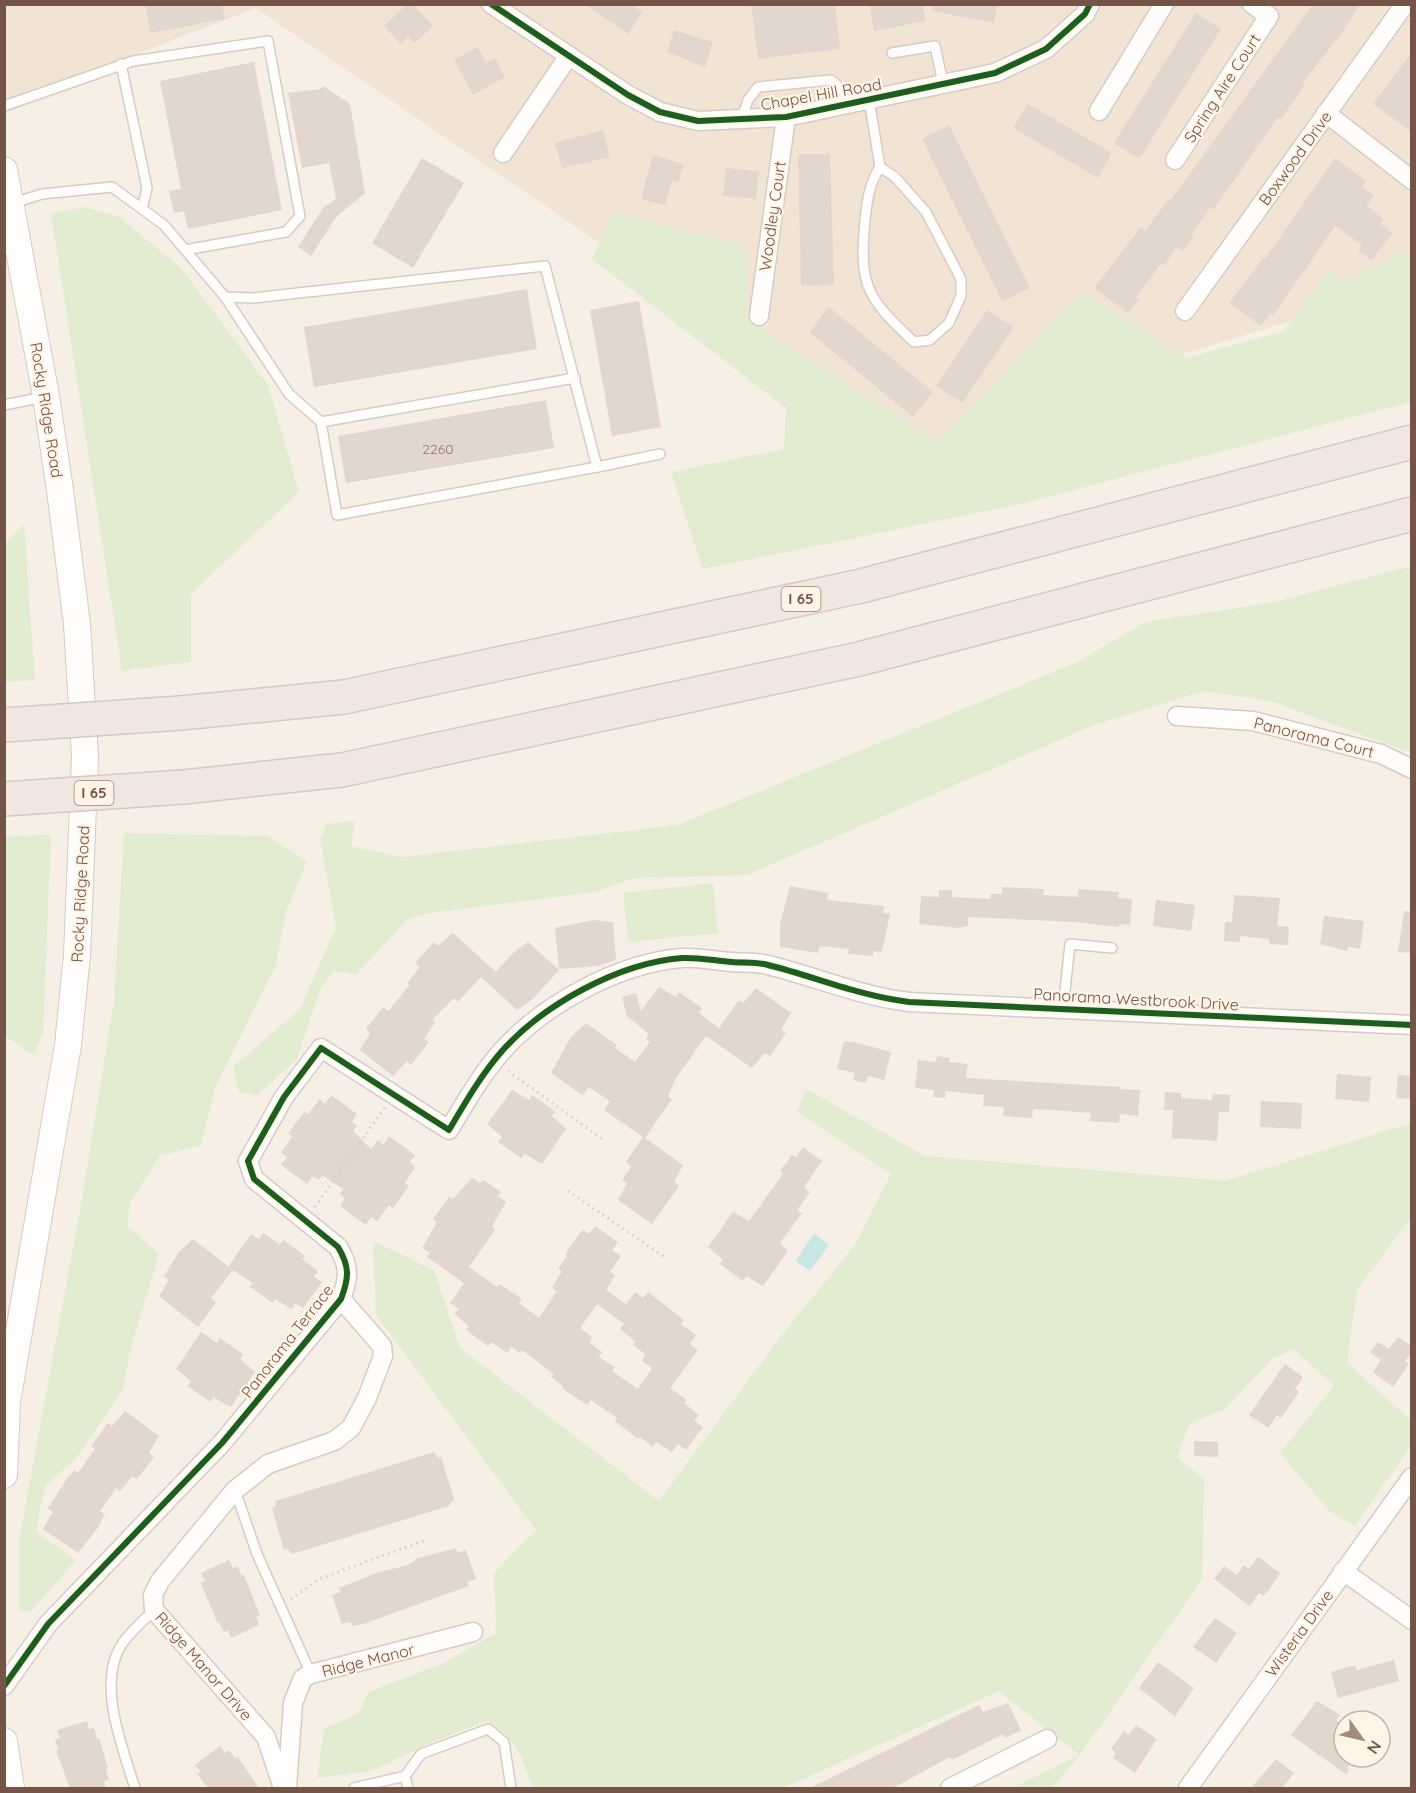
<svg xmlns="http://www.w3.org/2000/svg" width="1416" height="1793" font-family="Quicksand,sans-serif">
	<rect width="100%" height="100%" fill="#f6efe6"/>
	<path fill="#f2e4d5" d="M5,5H1411V284L1147,365L930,469L256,8L5,105Z"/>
	<g fill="#e2ecd0">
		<path d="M86,207L119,217L181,268L268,385L299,492L191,594V662L122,671L51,213Z"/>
		<path d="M614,211L746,247L748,320L938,442L1082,292L1187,358L1284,331L1329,270L1347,281L1405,251L1412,254L1411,402L1016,505L703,569L671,472L784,449L786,408L592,259Z"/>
		<path d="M24,524L35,680L5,682V544Z"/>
		<path d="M1411,566V753L1270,701L1205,691L1094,725L747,875L634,878L595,892L430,913L407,919L356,975L334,971L320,989L297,1059L257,1095L239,1092L233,1067L300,1009L336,927L320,839L327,824L355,821L351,846L402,857L677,825L1078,662L1145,622L1270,603Z"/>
		<path d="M124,833L267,836L307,861L286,912L276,965L216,1086L201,1145L160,1156L130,1202L127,1226L159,1254L130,1351L123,1389L77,1457L46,1486L39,1513L37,1533L76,1560L31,1611H19V1541L82,1199L114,1000Z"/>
		<path d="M51,834L43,1033L34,1055L5,1036V837Z"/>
		<path d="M713,883L718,933L628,942L623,893Z"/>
		<path d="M806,1089L925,1156L1225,1181L1411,1123V1217L1357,1290L1347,1363L1411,1420V1445L1355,1526L1329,1511L1280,1453L1334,1386L1294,1349L1272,1359L1226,1408L1189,1424L1177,1457L1204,1479L1202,1579L1080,1755L1052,1788H1012L1079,1755L999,1691L783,1788H532C521,1754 519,1740 486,1721L430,1743L371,1771L317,1778L324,1729L360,1712L368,1692L442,1664L496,1633L494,1573L536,1530L376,1315L373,1241L434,1270L460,1348L659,1501L778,1340L855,1245L891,1174L797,1112Z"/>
	</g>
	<path fill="#c8e6e6" d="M814,1234L829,1245L810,1271L795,1261Z"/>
	<g fill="#e2d6ce" fill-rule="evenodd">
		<path d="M145,4H222L225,19L151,33Z"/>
		<path d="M407,4H412L433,26L415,43L408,37L401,44L384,26Z"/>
		<path d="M584,4H631L642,12L628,34Z"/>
		<path d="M751,4H835L840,49L758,59Z"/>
		<path d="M869,4H922L926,21L874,31Z"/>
		<path d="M933,4H998L994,23L932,11Z"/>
		<path d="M1313,4H1360L1344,30L1302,84L1305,85L1291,105L1281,119L1278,117L1214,209L1211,207L1191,235L1194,237L1183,251L1177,247L1163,266L1161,264L1136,297L1139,299L1128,313L1094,288L1141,227L1145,231L1168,200L1170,201Z"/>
		<path d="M1196,13L1221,29L1139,159L1114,143Z"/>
		<path d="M674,30L713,42L705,67L667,52Z"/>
		<path d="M478,47L486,62L495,58L505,77L473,95L454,60Z"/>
		<path d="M1412,52V132L1373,104Z"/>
		<path d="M254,62L282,210L188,229L184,211L174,213L169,191L181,189L160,81Z"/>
		<path d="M323,86L350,104L365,193L336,217L311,256L298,247L323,208L336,199L329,163L302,168L288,93L320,89Z"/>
		<path d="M1028,104L1112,153L1098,178L1013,128Z"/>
		<path d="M949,125L1030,288L1002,301L922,139Z"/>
		<path d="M603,130L610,157L562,168L555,143Z"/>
		<path d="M798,154H830L834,285L801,286Z"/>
		<path d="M653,155L684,164L678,183L672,181L665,205L641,199Z"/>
		<path d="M422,158L464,183L413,268L372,243Z"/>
		<path d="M1335,158L1366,181L1362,187L1374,195L1367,206L1384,219L1380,224L1393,233L1371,260L1358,251L1362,245L1335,226L1273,316L1270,314L1261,326L1229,303L1263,258L1265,259Z"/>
		<path d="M726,168L759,171L756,199L723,196Z"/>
		<path d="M527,289L537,349L314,387L304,327Z"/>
		<path d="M639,301L661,427L612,436L590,310Z"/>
		<path d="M829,307L933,392L913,417L809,332Z"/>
		<path d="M987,310L1014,327L962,403L936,386Z"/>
		<path d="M546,400L554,448L346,483L338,436Z"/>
		<path d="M790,886L828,893L827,900L884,906L883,913L890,914L882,952L873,951V956L848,954L849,949L820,946L818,953L780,947V924Z"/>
		<path d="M1002,887L1044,889L1043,895L1078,897L1079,889L1119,892L1118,898L1132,899L1130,925L1119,924V927L1074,922L968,917V926L959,928L919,924L921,896L939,897V890H952V897L990,899L991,894H1002Z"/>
		<path d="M1234,895L1280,898L1277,926L1289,927L1288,945L1269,944V939L1240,936V942L1224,941L1225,922H1232Z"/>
		<path d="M1156,900L1195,905L1191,931L1153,926Z"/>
		<path d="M1404,911L1412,912V953L1398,952Z"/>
		<path d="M1324,916L1364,921L1360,949L1348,947L1347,951L1320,944Z"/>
		<path d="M593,920L613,922L616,960L598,966L559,969L555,928Z"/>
		<path d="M453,933L496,972L513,953L528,942L559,970L534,998L517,1010L481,977L458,1002L454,998L432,1020L435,1022L424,1039L429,1042L411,1065L407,1061L393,1076L360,1050L370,1033L366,1029L383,1007L388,1011L410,985L407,983L420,967L415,963L434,942L438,946Z"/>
		<path d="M659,987L676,997L679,992L702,1008L699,1013L719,1028L739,1000L743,1003L756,988L791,1013L781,1030L786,1033L782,1039L770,1056L765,1053L752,1068L706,1036L676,1078L668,1096L672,1099L645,1138L683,1165L674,1182L679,1186L652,1224L618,1200L627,1183L622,1180L631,1167L626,1162L643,1137L604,1110L610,1101L589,1087L582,1095L551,1073L571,1037L586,1023L617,1045L615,1048L635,1062L650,1042L646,1039L649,1034L627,1016L622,997L636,993L641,1011Z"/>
		<path d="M844,1041L854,1042L891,1052L884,1080L868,1076L866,1083L853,1080L855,1073L837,1069Z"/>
		<path d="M937,1056L950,1058L949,1062L968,1064L966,1078L1120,1087V1089L1140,1090L1138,1116L1120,1114L1119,1123L1090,1121L1091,1113L1051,1110L1033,1109L1032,1118L1003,1116L1004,1107L983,1106L984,1095L946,1091L945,1098L933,1097L934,1090L915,1088L918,1060L936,1062Z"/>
		<path d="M1337,1074L1371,1077L1369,1102L1335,1099Z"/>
		<path d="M1398,1075L1412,1076V1099L1396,1098Z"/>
		<path d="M512,1090L529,1100L532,1095L555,1111L552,1116L566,1129L542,1164L525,1154L521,1158L498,1142L502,1137L487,1124Z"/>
		<path d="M1165,1092L1181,1093V1098L1212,1100L1213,1094L1230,1095L1229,1112H1219L1217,1141L1172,1138L1173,1110H1164Z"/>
		<path d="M331,1095L357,1114L352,1122L357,1126L353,1131L371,1149L378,1140L383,1145L389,1136L415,1155L410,1162L415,1167L405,1183L409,1186L393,1208L389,1205L377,1221L371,1217L366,1225L340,1206L345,1198L340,1194L343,1189L322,1175L319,1180L313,1176L307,1184L281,1165L287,1157L281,1153L292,1136L288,1134L304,1112L308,1114L320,1099L325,1104Z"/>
		<path d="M1261,1101L1302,1103L1301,1129L1260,1127Z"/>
		<path d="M803,1147L822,1161L804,1187L810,1192L797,1210L802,1213L780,1243L788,1251L763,1286L746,1276L743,1281L720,1264L723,1260L708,1247L733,1212L749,1221L783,1174L780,1171L792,1155L796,1157Z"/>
		<path d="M472,1178L480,1183L483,1180L501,1192L498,1196L506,1202L492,1227L495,1230L469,1267L497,1287L500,1284L522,1299L519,1303L539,1318L557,1291L552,1288L562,1271L558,1269L567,1256L566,1253L579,1234L583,1230L589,1234L595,1226L618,1242L612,1250L621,1256L610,1272L615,1275L606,1290L626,1304L635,1292L643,1298L648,1292L684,1320L681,1324L696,1335L690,1344L698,1350L670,1388L687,1400L684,1403L699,1415L694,1421L703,1427L686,1450L678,1444L672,1452L656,1442L653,1447L640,1437L638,1439L615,1421L617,1418L591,1400L587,1405L563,1389V1386L551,1377L554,1374L522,1350L520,1353L511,1347L507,1353L491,1342L488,1346L466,1330L469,1326L454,1314L459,1309L450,1303L464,1283L427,1257L430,1253L422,1248L437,1222L433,1219L449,1197L453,1199ZM597,1304L624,1324L620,1329L635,1341L633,1345L645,1354L642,1361L652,1368L638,1389L612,1371L615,1367L599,1357L602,1352L590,1343L592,1337L580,1328Z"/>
		<path d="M263,1233L280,1244L283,1240L305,1256L302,1259L318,1271L314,1277L322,1282L303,1308L295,1303L292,1309L275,1299L273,1303L250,1287L253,1283L228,1267L251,1234L259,1239Z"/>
		<path d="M193,1239L233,1270L211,1298L216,1303L198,1327L159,1296L169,1280L164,1276L179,1252Z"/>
		<path d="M201,1332L217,1343L220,1338L243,1354L240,1359L255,1372L231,1407L213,1397L210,1402L188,1386L191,1381L176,1369Z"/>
		<path d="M1398,1337L1412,1346V1353L1405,1361L1409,1364L1393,1387L1373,1372L1381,1360L1370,1352L1378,1342L1389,1349Z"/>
		<path d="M1285,1364L1303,1377L1295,1389L1299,1392L1281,1418L1277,1415L1268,1428L1249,1415Z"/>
		<path d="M125,1411L159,1436L149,1453L154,1457L137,1479L133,1476L120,1491L116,1488L100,1511L105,1514L97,1529L78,1553L43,1529L53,1512L48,1508L68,1477L75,1470L78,1473L95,1449L91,1446L108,1423L112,1426Z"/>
		<path d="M1194,1441L1218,1442V1457L1194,1456Z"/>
		<path d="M434,1452L438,1458L441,1457L454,1499L449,1506L292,1554L288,1549L284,1550L272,1508L275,1507L276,1501Z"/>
		<path d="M456,1548L457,1553L466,1550L476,1579L467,1582L469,1586L363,1624L352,1626L351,1622L342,1624L332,1595L341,1592L339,1588L379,1572L405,1566L415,1561V1559Z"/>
		<path d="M1258,1557L1280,1573L1269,1590L1263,1596L1259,1593L1250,1606L1214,1579L1224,1566L1237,1575L1244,1565L1249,1569Z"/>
		<path d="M229,1560L233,1568L237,1566L242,1576L244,1575L260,1615L256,1617L259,1625L231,1638L228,1630L224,1632L219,1622H217L201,1583L205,1581L201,1573Z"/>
		<path d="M1215,1618L1237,1633L1216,1663L1193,1647Z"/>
		<path d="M1394,1660L1399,1681L1338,1698L1331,1672L1352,1666H1356V1670Z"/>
		<path d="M1158,1662L1194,1688L1175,1716L1139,1688Z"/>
		<path d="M1317,1701L1340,1715L1336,1720L1343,1725V1730L1334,1743L1344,1750V1757H1350L1347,1775L1291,1735Z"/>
		<path d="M1008,1703L1021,1730L1005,1738L1003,1734L952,1760L950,1757L893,1788H810L979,1705L983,1712Z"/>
		<path d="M87,1721L89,1729L94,1728L97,1739L99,1738L108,1768L106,1769L109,1780L104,1781L106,1788H70L56,1751L58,1750L55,1739L60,1738L57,1730Z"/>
		<path d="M1136,1725L1157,1739L1135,1773L1113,1758L1116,1753L1111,1749L1124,1731L1129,1735Z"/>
		<path d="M220,1746L225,1753L229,1750L236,1759L238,1757L259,1788H208L197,1774L201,1772L195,1765Z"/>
		<path d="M1276,1759L1294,1773L1282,1788H1251Z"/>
	</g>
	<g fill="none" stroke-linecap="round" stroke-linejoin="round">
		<defs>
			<g id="lane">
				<path d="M892,53L935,46L943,83"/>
				<path d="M121,64L147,188L142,209"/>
				<path d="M869,99L880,167L895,177L926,212L961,279V296L949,323L930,340L914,342C866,297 859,286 865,220C867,201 869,184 880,167"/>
				<path d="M4,106L133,61L268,41L300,216L286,232L185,250"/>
				<path d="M741,120L748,100L758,87L831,80L837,85L840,104"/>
				<path d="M13,203L42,194L112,187L164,225L225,297L253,298L545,266L597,467L660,454"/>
				<path d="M225,297L289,394L321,422"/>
				<path d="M575,378L321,422L337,515L597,467"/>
				<path d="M4,405L44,397"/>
				<path d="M1063,1009L1070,944L1112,948"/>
				<path d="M235,1490L257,1554L311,1674"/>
				<path d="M405,1776L421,1754L488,1729L504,1742L511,1788"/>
				<path d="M135,1788C123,1749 96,1683 122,1644C131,1631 143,1621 154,1610"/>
				<path d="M354,1788L405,1776L408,1788"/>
			</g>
			<g id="street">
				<path d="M491,4L628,95L660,112L698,121L786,117L995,73L1046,49L1085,14L1090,4"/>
				<path d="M1099,111L1164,4"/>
				<path d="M1326,113L1412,180"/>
				<path d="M503,153L568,57"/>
				<path d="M1175,160L1269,16L1252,4"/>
				<path d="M1185,311L1405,4"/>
				<path d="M759,316L786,117"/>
				<path d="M1177,716L1253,721L1381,754L1412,769"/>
				<path d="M1343,1571L1412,1620"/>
				<path d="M4,1686L48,1624L222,1443L341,1299C349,1278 350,1267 338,1247L254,1179L248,1161L284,1097L321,1048L449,1130C465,1103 481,1075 502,1051C544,1004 619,963 682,958C698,957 716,961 732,962C743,963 757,962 768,965C816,977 860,996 909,1002L1412,1025"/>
				<path d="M283,1788L266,1737L154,1610L153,1595L160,1581L235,1490L268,1464L334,1441L351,1428L367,1398L383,1356L382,1346L341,1299"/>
				<path d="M287,1788L293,1703L303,1678L311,1674L473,1632"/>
				<path d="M950,1788L1047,1739"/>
				<path d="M1188,1788L1412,1477"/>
			</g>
			<g id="secondary">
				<path d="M4,170L46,396L60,490L77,624L85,757L77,955L68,1045L7,1402L4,1475"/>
				<path d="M4,1741L11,1788"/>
			</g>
			<g id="highway">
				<path d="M181,713L344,697L861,586L1412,442"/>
				<path d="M184,787L342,770L859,659L1412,514"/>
			</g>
		</defs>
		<use href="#lane" stroke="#d7ccc4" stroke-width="12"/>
		<use href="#street" stroke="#d7ccc4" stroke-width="21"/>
		<use href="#secondary" stroke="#d6cbc3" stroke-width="28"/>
		<use href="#highway" stroke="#d5cac3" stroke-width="36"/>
		<g stroke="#d7cec8" stroke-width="3" stroke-dasharray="1.5 4.5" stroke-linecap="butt">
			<path d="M508,1071L605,1141"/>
			<path d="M568,1191L666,1258"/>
			<path d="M315,1207L385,1107"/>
			<path d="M291,1599L319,1579L426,1540"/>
		</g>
		<use href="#lane" stroke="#fefdfb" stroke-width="9"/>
		<use href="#street" stroke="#fefdfb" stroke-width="18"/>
		<use href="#secondary" stroke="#fefdfb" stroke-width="26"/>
		<use href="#highway" stroke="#f1e6e2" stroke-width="33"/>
		<defs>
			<g id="highway-bridge">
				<path d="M4,725L181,713"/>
				<path d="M4,799L184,787"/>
			</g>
		</defs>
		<use href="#highway-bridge" stroke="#d5cac3" stroke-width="36" stroke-linecap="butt"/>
		<use href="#highway-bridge" stroke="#f1e6e2" stroke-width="33"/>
		<defs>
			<g id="cycleway">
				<path d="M491,4L628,95L660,112L698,121L786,117L995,73L1046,49L1085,14L1090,4"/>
				<path d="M4,1686L48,1624L222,1443L341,1299C349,1278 350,1267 338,1247L254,1179L248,1161L284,1097L321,1048L449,1130C465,1103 481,1075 502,1051C544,1004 619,963 682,958C698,957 716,961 732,962C743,963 757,962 768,965C816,977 860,996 909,1002L1412,1025"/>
			</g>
		</defs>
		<use href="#cycleway" stroke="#fff4e6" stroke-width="10"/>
		<use href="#cycleway" stroke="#1b5e20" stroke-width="6"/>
	</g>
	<g text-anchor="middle" stroke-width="4.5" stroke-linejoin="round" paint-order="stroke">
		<g font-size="14" fill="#90766a">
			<text x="438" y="454">2260</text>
		</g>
		<g fill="#fff4e6" stroke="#9d8476" stroke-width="1.5">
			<rect x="781.5" y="587" width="39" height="24" rx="4.5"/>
			<rect x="74.5" y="781" width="39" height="24" rx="4.5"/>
		</g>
		<g font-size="15" font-weight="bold" fill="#735446">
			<text x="801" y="604">I 65</text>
			<text x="94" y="798">I 65</text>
		</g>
		<g font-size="16" fill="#735446" stroke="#fff4e6">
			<text transform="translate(1222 88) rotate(-57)" y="6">Spring Aire Court</text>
			<text transform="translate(821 94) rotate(-10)" y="6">Chapel Hill Road</text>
			<text transform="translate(1295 158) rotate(-54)" y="6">Boxwood Drive</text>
			<text transform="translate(772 216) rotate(-82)" y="6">Woodley Court</text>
			<text transform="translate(47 410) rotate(81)" y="6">Rocky Ridge Road</text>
			<text transform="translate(1314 737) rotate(14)" y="6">Panorama Court</text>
			<text transform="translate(80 894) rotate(-87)" y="6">Rocky Ridge Road</text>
			<text transform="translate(1136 999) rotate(3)" y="6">Panorama Westbrook Drive</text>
			<text transform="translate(287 1341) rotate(-52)" y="6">Panorama Terrace</text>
			<text transform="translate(1299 1633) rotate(-54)" y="6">Wisteria Drive</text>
			<text transform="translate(368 1660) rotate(-14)" y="6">Ridge Manor</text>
			<text transform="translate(204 1666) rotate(49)" y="6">Ridge Manor Drive</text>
		</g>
	</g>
	<rect width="1416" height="1793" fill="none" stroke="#735446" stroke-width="12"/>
	<g transform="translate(1362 1739) rotate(124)"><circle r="28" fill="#fff4e6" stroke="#c7b4a6" stroke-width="1.5"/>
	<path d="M0-4.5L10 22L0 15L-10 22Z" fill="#a18a7e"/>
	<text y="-9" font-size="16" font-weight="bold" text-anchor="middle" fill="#735446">N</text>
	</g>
</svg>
